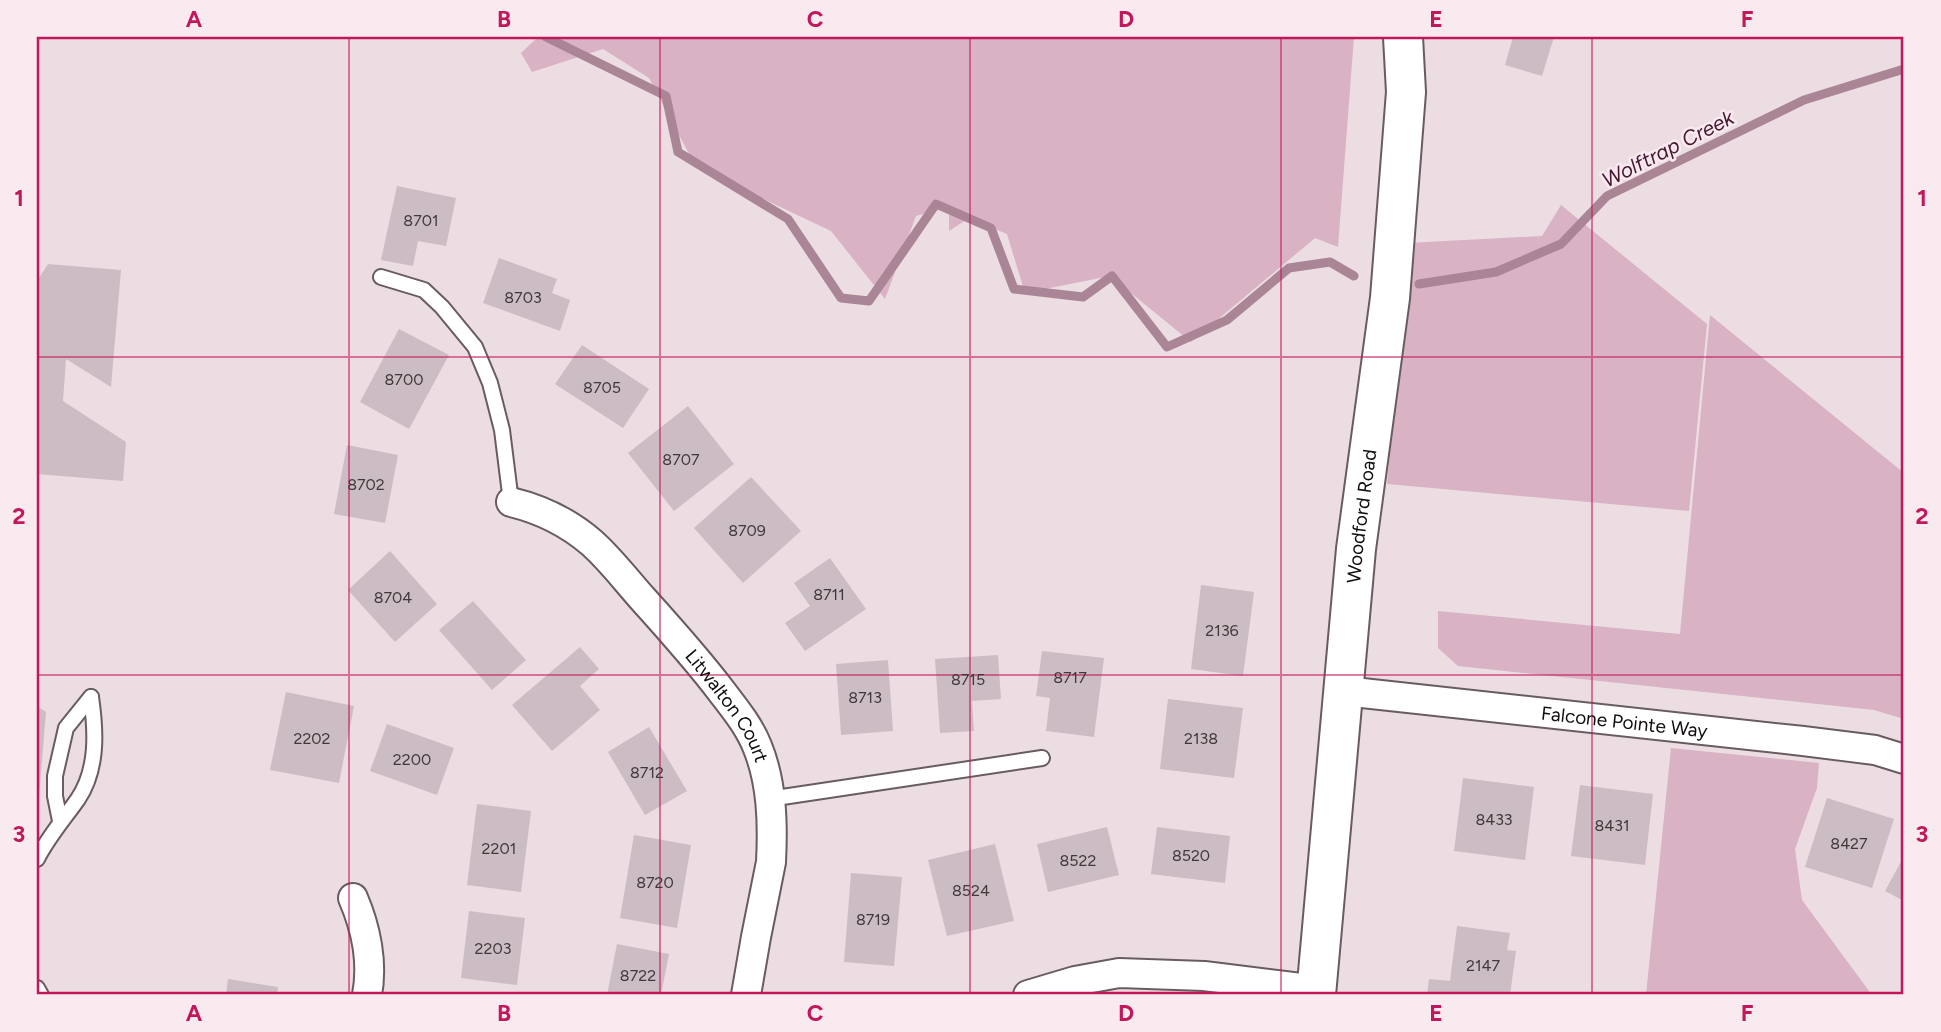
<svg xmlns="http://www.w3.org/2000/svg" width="1941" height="1032" font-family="Figtree,sans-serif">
	<rect width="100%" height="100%" fill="#ecdde3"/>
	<g fill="#d9b2c4">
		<path d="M538,37H1354L1338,247L1315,238L1191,342L1110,276L1025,293L1007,234L969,218L949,231V207L916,216L885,299L831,231L696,167L649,78L603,49L532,72L521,53Z"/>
		<path d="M1561,205L1707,324L1689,511L1387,484L1407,243L1542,236Z"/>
		<path d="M1710,315L1904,473V719L1874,710L1458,666L1438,648V611L1680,634Z"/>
		<path d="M1671,748L1819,763L1817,788L1795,849L1802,900L1872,995H1646Z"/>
	</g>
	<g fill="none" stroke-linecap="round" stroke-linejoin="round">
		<g stroke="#aa8596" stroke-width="9">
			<path d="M546,37L666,96L678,152L788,219L841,298L869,301L936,204L991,228L1014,289L1083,297L1112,276L1167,347L1227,320L1289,268L1330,262L1354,276"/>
			<path d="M1419,284L1496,272L1561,244L1607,196L1804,100L1904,69"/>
		</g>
	</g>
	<g fill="#cbbdc3">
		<path d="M1513,37H1554L1542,76L1505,65Z"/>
		<path d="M397,186L456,198L446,246L418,241L413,266L381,260Z"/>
		<path d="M499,258L557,279L552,293L570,300L560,331L483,303Z"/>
		<path d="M48,264L121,270L111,387L66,359L63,401L126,442L123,481L37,474V281Z"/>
		<path d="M399,329L449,355L409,429L360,402Z"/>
		<path d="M582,345L649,389L623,428L555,384Z"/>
		<path d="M688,406L734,464L674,511L628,453Z"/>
		<path d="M347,445L398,455L385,523L334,514Z"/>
		<path d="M751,477L801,531L743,583L694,528Z"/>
		<path d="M390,551L437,604L395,642L348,590Z"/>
		<path d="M830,558L866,609L805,651L785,623L810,606L794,583Z"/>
		<path d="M1201,585L1254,592L1243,676L1191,669Z"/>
		<path d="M473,601L526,660L492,690L439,630Z"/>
		<path d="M580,647L599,669L580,686L600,710L552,751L512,705Z"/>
		<path d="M1042,651L1104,658L1094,737L1046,731L1050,698L1036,696Z"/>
		<path d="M998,655L1001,699L972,701L974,731L940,733L935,659Z"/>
		<path d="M888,660L893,731L841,735L836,664Z"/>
		<path d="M286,692L354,706L339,783L270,770Z"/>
		<path d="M1168,699L1243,708L1234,778L1160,769Z"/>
		<path d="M37,706L46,712L39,797H37Z"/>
		<path d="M387,724L454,748L437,795L370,771Z"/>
		<path d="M649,727L687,791L645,815L608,752Z"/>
		<path d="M1463,778L1534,787L1525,860L1454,851Z"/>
		<path d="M1580,785L1653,794L1645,865L1571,856Z"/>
		<path d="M1827,798L1894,819L1872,888L1805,867Z"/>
		<path d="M477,804L531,811L521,892L467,885Z"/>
		<path d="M1107,827L1119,875L1048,892L1037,844Z"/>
		<path d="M1157,827L1230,836L1225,883L1151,874Z"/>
		<path d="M634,835L691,845L677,928L620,918Z"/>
		<path d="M995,844L1014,921L947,936L928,860Z"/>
		<path d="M1904,856V901L1885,891Z"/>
		<path d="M851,873L902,877L894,966L844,962Z"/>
		<path d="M469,911L525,918L517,985L461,978Z"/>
		<path d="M1457,926L1510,933L1507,950L1516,951L1510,995H1427L1429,979L1450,981Z"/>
		<path d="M617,944L669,954L661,995H607Z"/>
		<path d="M228,979L278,987L277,995H226Z"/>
	</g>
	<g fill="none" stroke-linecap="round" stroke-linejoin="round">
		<defs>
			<g id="lane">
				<path d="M381,277L424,290L442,307L475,347L490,383L502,430L511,502"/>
				<path d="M769,799L1042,758"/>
				<path d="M60,821L55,796V776L66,728L91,697"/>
				<path d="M37,859C48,837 64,819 78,799C98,769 96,731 91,697"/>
				<path d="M37,988L41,995"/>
			</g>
			<g id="street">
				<path id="s1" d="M511,502C540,509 569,523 592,543C610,559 626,580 642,598C670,629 697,659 722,692C735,709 749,726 757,746C772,782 773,823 771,862L756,937L746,995"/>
				<path id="s2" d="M1344,691L1803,741L1875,750L1904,759"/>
				<path d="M353,898C366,928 373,963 367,995"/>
				<path d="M1028,995L1075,981L1119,973L1204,976L1317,990"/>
			</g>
			<g id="secondary">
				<path id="s3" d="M1316,995L1356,549L1390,298L1406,92L1403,37"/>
			</g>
		</defs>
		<use href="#lane" stroke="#685c61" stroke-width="18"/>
		<use href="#street" stroke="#685c61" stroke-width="32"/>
		<use href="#secondary" stroke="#685c61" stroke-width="42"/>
		<use href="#lane" stroke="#fff" stroke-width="14"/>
		<use href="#street" stroke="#fff" stroke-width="28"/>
		<use href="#secondary" stroke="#fff" stroke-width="38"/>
	</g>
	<path fill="none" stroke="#c2185b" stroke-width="2" stroke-opacity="0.55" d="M349,37V995M660,37V995M970,37V995M1281,37V995M1592,37V995M37,357H1904M37,675H1904"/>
	<g text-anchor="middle" stroke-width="5" stroke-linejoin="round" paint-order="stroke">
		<g font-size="16" fill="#40383b">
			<text x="421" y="226">8701</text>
			<text x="523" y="303">8703</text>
			<text x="404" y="385">8700</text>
			<text x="602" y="393">8705</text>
			<text x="681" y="465">8707</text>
			<text x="366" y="490">8702</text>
			<text x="747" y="536">8709</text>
			<text x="829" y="600">8711</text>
			<text x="393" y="603">8704</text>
			<text x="1222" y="636">2136</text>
			<text x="1070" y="683">8717</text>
			<text x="968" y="685">8715</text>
			<text x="865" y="703">8713</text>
			<text x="312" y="744">2202</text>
			<text x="1201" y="744">2138</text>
			<text x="412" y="765">2200</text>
			<text x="647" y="778">8712</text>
			<text x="1494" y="825">8433</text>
			<text x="1612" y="831">8431</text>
			<text x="1849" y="849">8427</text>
			<text x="499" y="854">2201</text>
			<text x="1191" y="861">8520</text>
			<text x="1078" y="866">8522</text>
			<text x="655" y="888">8720</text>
			<text x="971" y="896">8524</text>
			<text x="873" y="925">8719</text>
			<text x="493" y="954">2203</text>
			<text x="1483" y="971">2147</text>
			<text x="638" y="981">8722</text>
		</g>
		<g font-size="19" fill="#110c0e" stroke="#f9eaf0">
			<text dy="7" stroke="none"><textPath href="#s3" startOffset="481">Woodford Road</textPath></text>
			<text dy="7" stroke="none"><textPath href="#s1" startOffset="304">Litwalton Court</textPath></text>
			<text dy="7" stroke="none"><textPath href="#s2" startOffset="282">Falcone Pointe Way</textPath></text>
		</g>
		<g font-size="21" font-style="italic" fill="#481832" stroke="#f9eaf0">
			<text transform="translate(1668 149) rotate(-27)" y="7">Wolftrap Creek</text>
		</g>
	</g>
	<rect width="1941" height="1032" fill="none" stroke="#f9eaf0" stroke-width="77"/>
	<rect x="38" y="38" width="1864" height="955" fill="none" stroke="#c2185b" stroke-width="2.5"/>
	<g font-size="23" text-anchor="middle" font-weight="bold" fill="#c2185b">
		<text x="194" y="27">A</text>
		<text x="504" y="27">B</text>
		<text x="815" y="27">C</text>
		<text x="1126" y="27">D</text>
		<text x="1436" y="27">E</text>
		<text x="1747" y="27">F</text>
		<text x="19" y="206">1</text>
		<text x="1922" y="206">1</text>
		<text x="19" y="524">2</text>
		<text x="1922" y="524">2</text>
		<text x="19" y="842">3</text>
		<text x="1922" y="842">3</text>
		<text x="194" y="1021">A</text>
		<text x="504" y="1021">B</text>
		<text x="815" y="1021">C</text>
		<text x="1126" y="1021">D</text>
		<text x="1436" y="1021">E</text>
		<text x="1747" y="1021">F</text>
	</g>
</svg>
